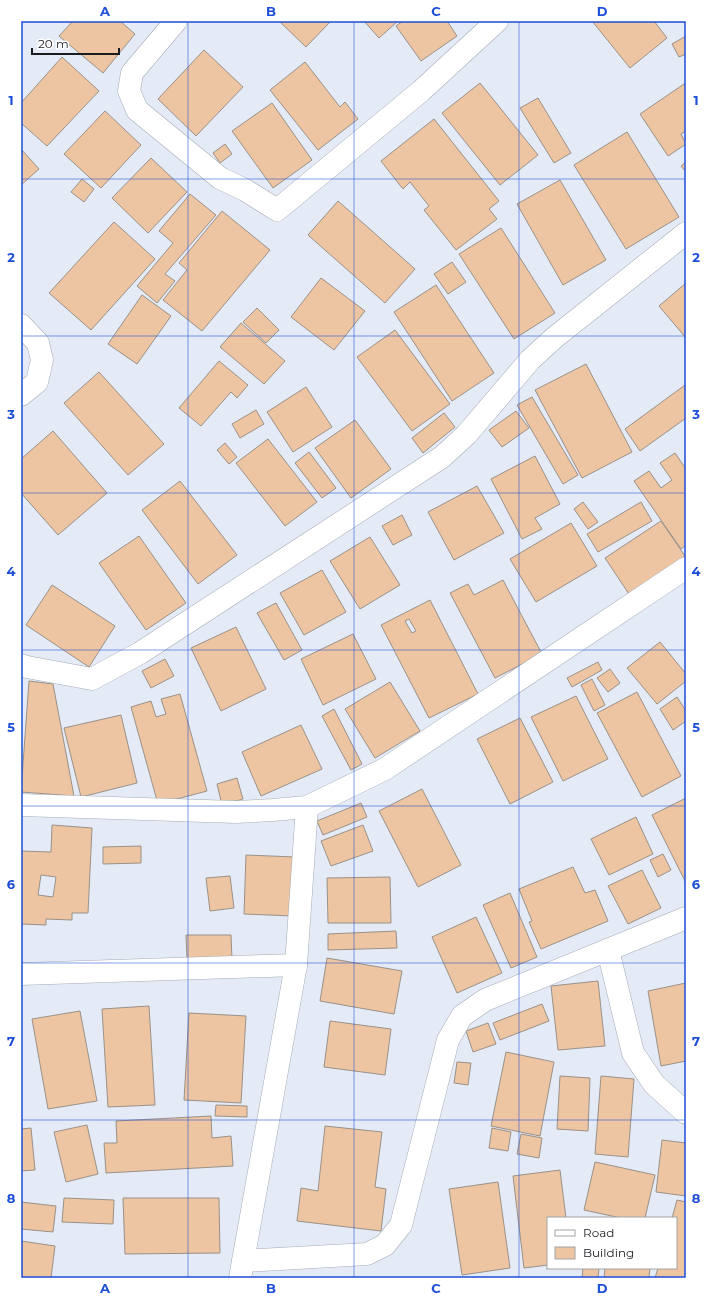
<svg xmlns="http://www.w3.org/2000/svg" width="707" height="1299" font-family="Montserrat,sans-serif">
	<rect width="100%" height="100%" fill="#e4eaf6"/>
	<g fill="#edc5a2" stroke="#9a9188" fill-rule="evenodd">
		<path d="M73,21H120L135,34L103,73L59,36Z"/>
		<path d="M279,21H331L306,47Z"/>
		<path d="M364,21H398L379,38Z"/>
		<path d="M403,21H447L457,36L421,61L396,26Z"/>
		<path d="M592,21H654L667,38L630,68Z"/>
		<path d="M686,36V54L679,57L672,44Z"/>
		<path d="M204,50L243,87L196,136L158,99Z"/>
		<path d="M62,57L99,91L47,146L21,123V103Z"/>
		<path d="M305,62L340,107L345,102L358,119L318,150L270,90Z"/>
		<path d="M480,83L538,155L500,185L442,113Z"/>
		<path d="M684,84L686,87V131L681,134L686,144L668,156L640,114Z"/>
		<path d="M538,98L571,153L554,163L520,108Z"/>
		<path d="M272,103L312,160L273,188L232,131Z"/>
		<path d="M105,111L141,145L101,188L64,154Z"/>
		<path d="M434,119L499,201L489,209L497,219L456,250L424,210L429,206L410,182L403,189L381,161Z"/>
		<path d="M627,132L679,217L626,249L574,165Z"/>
		<path d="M225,144L232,154L220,163L213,153Z"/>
		<path d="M21,149L39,169L21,185Z"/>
		<path d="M151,158L187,192L148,233L112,198Z"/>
		<path d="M686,162V172L681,166Z"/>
		<path d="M82,179L94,189L84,202L71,192Z"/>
		<path d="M560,180L606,260L563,285L517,204Z"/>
		<path d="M190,194L216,215L165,274L175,281L157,303L137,286L173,243L159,231Z"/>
		<path d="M338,201L415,269L385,303L308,235Z"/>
		<path d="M222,211L270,250L202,331L163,300L187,270L179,263Z"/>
		<path d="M114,222L155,259L91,330L49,293Z"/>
		<path d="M501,228L555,313L514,339L459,254Z"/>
		<path d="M452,262L466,282L448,294L434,274Z"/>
		<path d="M321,278L365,311L334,350L291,317Z"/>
		<path d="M686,283V338L659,306Z"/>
		<path d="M436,285L494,373L452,401L394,312Z"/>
		<path d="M142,295L171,316L137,364L108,344Z"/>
		<path d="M257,308L279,330L266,343L243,322Z"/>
		<path d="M241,323L285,361L264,384L220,347Z"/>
		<path d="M395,330L450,404L412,431L357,357Z"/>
		<path d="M219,361L248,385L237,398L231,392L201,426L179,408Z"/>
		<path d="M586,364L632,452L582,478L535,390Z"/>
		<path d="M99,372L164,444L128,475L64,403Z"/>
		<path d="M685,385L686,418L640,451L625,429Z"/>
		<path d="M306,387L332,427L293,452L267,412Z"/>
		<path d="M532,397L578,475L563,484L517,405Z"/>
		<path d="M256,410L264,424L240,438L232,424Z"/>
		<path d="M516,411L529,428L502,447L489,430Z"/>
		<path d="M444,413L455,427L423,453L412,438Z"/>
		<path d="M355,420L391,469L351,498L315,448Z"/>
		<path d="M53,431L107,493L58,535L21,493V459Z"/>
		<path d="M268,439L317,502L285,526L236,463Z"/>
		<path d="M225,443L237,457L229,464L217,450Z"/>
		<path d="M309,452L336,488L322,498L295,463Z"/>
		<path d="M675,453L686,469V545L681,549L634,481L649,471L661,488L672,480L660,463Z"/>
		<path d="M535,456L560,504L535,518L542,529L522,539L491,479Z"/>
		<path d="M180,481L237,555L198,584L142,510Z"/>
		<path d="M477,486L504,533L454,560L428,512Z"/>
		<path d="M583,502L598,522L588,529L574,509Z"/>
		<path d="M641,502L652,521L598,552L587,534Z"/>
		<path d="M402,515L412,535L393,545L382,526Z"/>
		<path d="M661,521L685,556L629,594L605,558Z"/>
		<path d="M571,523L597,566L536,602L510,559Z"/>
		<path d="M139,536L186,603L146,630L99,563Z"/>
		<path d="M370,537L400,585L360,609L330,561Z"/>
		<path d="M322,570L346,612L304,635L280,593Z"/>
		<path d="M503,580L542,654L495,678L450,593L468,584L474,595Z"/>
		<path d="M52,585L115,626L89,667L26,625Z"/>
		<path d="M430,600L478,694L429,718L381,625ZM409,619L416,631L412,633L405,621Z"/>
		<path d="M276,603L302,650L284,660L257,613Z"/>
		<path d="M236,627L266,689L221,711L191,648Z"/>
		<path d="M353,634L376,679L323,705L301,659Z"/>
		<path d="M660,642L686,674V681L657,704L627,668Z"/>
		<path d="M165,659L174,676L151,688L142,671Z"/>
		<path d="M598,662L602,670L572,687L567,678Z"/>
		<path d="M610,669L620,683L608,692L597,678Z"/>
		<path d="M592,679L605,705L594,711L581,685Z"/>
		<path d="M29,681L53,684L74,796L21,792Z"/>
		<path d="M390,682L420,731L375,758L345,709Z"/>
		<path d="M637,692L681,776L642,797L597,713Z"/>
		<path d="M180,694L207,791L158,804L131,707L151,701L156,717L166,714L161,699Z"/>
		<path d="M576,696L608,759L563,781L531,717Z"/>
		<path d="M677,697L686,711V721L673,730L660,709Z"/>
		<path d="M334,709L362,764L351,770L322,716Z"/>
		<path d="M121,715L137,783L81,797L64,728Z"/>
		<path d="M520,718L553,782L510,804L477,739Z"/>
		<path d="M301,725L322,769L261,796L242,752Z"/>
		<path d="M237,778L243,799L222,805L217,784Z"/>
		<path d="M422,789L461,865L418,887L379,811Z"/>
		<path d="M686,798V883L652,815Z"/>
		<path d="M361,803L367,817L323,835L317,821Z"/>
		<path d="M636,817L653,854L609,875L591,839Z"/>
		<path d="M52,825L92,828L88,913H72V920L46,919V925L21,924V851L51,852ZM41,875L56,877L53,897L38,895Z"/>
		<path d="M363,825L373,851L331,866L321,841Z"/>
		<path d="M141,846V863L103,864V847Z"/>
		<path d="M663,854L671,870L658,877L650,860Z"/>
		<path d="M246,855L295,857L293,916L244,914Z"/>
		<path d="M573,867L585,893L595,890L608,921L541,949L529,922L532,921L519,889Z"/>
		<path d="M642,870L661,908L628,924L608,886Z"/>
		<path d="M230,876L234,908L210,911L206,878Z"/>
		<path d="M390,877L391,923H328L327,878Z"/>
		<path d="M510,893L537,957L511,968L483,905Z"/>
		<path d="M476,917L502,973L457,993L432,937Z"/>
		<path d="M396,931L397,948L328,950V934Z"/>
		<path d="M186,935H231L232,959H187Z"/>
		<path d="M327,958L402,971L394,1014L320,1001Z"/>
		<path d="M598,981L605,1046L558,1050L551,986Z"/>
		<path d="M686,983V1061L661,1066L648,991Z"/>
		<path d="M542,1004L549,1021L500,1040L493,1023Z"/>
		<path d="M149,1006L155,1105L108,1107L102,1009Z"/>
		<path d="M80,1011L97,1101L48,1109L32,1019Z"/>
		<path d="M189,1013L246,1016L241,1103L184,1100Z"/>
		<path d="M330,1021L391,1029L385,1075L324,1067Z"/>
		<path d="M488,1023L496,1044L473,1052L466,1031Z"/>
		<path d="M506,1052L554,1062L540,1136L491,1126Z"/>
		<path d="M457,1062L471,1063L468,1085L454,1083Z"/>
		<path d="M560,1076L590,1078L588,1131L557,1129Z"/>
		<path d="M601,1076L634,1079L628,1157L595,1154Z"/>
		<path d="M216,1105L247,1106V1117L215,1116Z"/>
		<path d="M211,1116L212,1138L231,1136L233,1166L106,1173L104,1143H117L116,1121Z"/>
		<path d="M87,1125L98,1174L66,1182L54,1132Z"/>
		<path d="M325,1126L382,1132L375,1187L386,1189L381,1231L297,1221L301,1188L318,1191Z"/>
		<path d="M31,1128L35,1170L21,1171V1129Z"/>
		<path d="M492,1128L511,1132L508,1151L489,1148Z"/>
		<path d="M521,1134L542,1138L539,1158L517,1154Z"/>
		<path d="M662,1140L686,1143V1196L656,1192Z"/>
		<path d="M595,1162L655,1175L645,1218H621L584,1210Z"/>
		<path d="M560,1170L566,1218H548V1265L524,1268L513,1176Z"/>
		<path d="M498,1182L510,1268L462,1275L449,1189Z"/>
		<path d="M64,1198L114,1200L113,1224L62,1222Z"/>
		<path d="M123,1198H219L220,1253L125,1254Z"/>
		<path d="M677,1200L686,1202V1278H655L658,1268H676V1218H672Z"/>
		<path d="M21,1202L56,1206L53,1232L21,1229Z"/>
		<path d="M21,1241L55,1246L51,1278H21Z"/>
		<path d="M583,1268H599L598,1278H582Z"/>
		<path d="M605,1268H650L649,1278H604Z"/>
	</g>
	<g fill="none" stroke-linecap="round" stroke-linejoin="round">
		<defs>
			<g id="street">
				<path d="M176,21L132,73L129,91L137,110L220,178L245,190L277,210L421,91L497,21"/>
				<path d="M21,325L38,343L42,360L37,382L21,395"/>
				<path d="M21,665L27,667L92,679L140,653L442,457L466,435L530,360L554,338L686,233"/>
				<path d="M21,805L236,812L273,810L307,807L385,769L686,568"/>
				<path d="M608,950L633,1053L654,1084L686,1113"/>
				<path d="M21,974L296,965"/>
				<path d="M243,1261L367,1254L385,1245L401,1225L448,1040L462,1016L485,1000L686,918"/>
				<path d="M240,1278L296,965L307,807"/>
			</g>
		</defs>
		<use href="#street" stroke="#a5abb6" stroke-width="23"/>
		<use href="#street" stroke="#fff" stroke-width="22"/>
	</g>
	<path fill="none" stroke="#1d4ed8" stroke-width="1" stroke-opacity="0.55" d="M188,21V1278M354,21V1278M519,21V1278M21,179H686M21,336H686M21,493H686M21,650H686M21,806H686M21,963H686M21,1120H686"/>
	<rect width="707" height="1299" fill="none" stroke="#ffffff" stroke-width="44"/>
	<rect x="547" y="1217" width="130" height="52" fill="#ffffff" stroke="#a3a4a5"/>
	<rect x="555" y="1230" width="20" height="6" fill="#ffffff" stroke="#a3a4a5"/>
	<text x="583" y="1237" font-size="12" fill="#191b1f">Road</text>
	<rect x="555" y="1247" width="20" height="12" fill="#edc5a2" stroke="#a3a4a5"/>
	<text x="583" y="1257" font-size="12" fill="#191b1f">Building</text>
	<path d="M32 48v6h87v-6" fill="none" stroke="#191b1f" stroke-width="2"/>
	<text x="38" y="48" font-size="12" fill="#191b1f" stroke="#ffffff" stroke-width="3" paint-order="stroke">20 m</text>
	<rect x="22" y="22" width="663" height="1255" fill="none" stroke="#1d4ed8" stroke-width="1.5"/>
	<g font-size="13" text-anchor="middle" font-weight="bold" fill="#1d4ed8">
		<text x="105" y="16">A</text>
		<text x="271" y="16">B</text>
		<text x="436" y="16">C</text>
		<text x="602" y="16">D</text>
		<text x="11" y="105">1</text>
		<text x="696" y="105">1</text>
		<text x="11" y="262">2</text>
		<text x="696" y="262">2</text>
		<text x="11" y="419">3</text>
		<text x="696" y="419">3</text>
		<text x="11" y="576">4</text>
		<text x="696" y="576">4</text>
		<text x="11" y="732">5</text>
		<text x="696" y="732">5</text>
		<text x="11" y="889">6</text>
		<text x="696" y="889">6</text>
		<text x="11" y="1046">7</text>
		<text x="696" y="1046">7</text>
		<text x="11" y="1203">8</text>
		<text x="696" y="1203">8</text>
		<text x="105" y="1293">A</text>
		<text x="271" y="1293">B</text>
		<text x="436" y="1293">C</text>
		<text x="602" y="1293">D</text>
	</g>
</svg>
